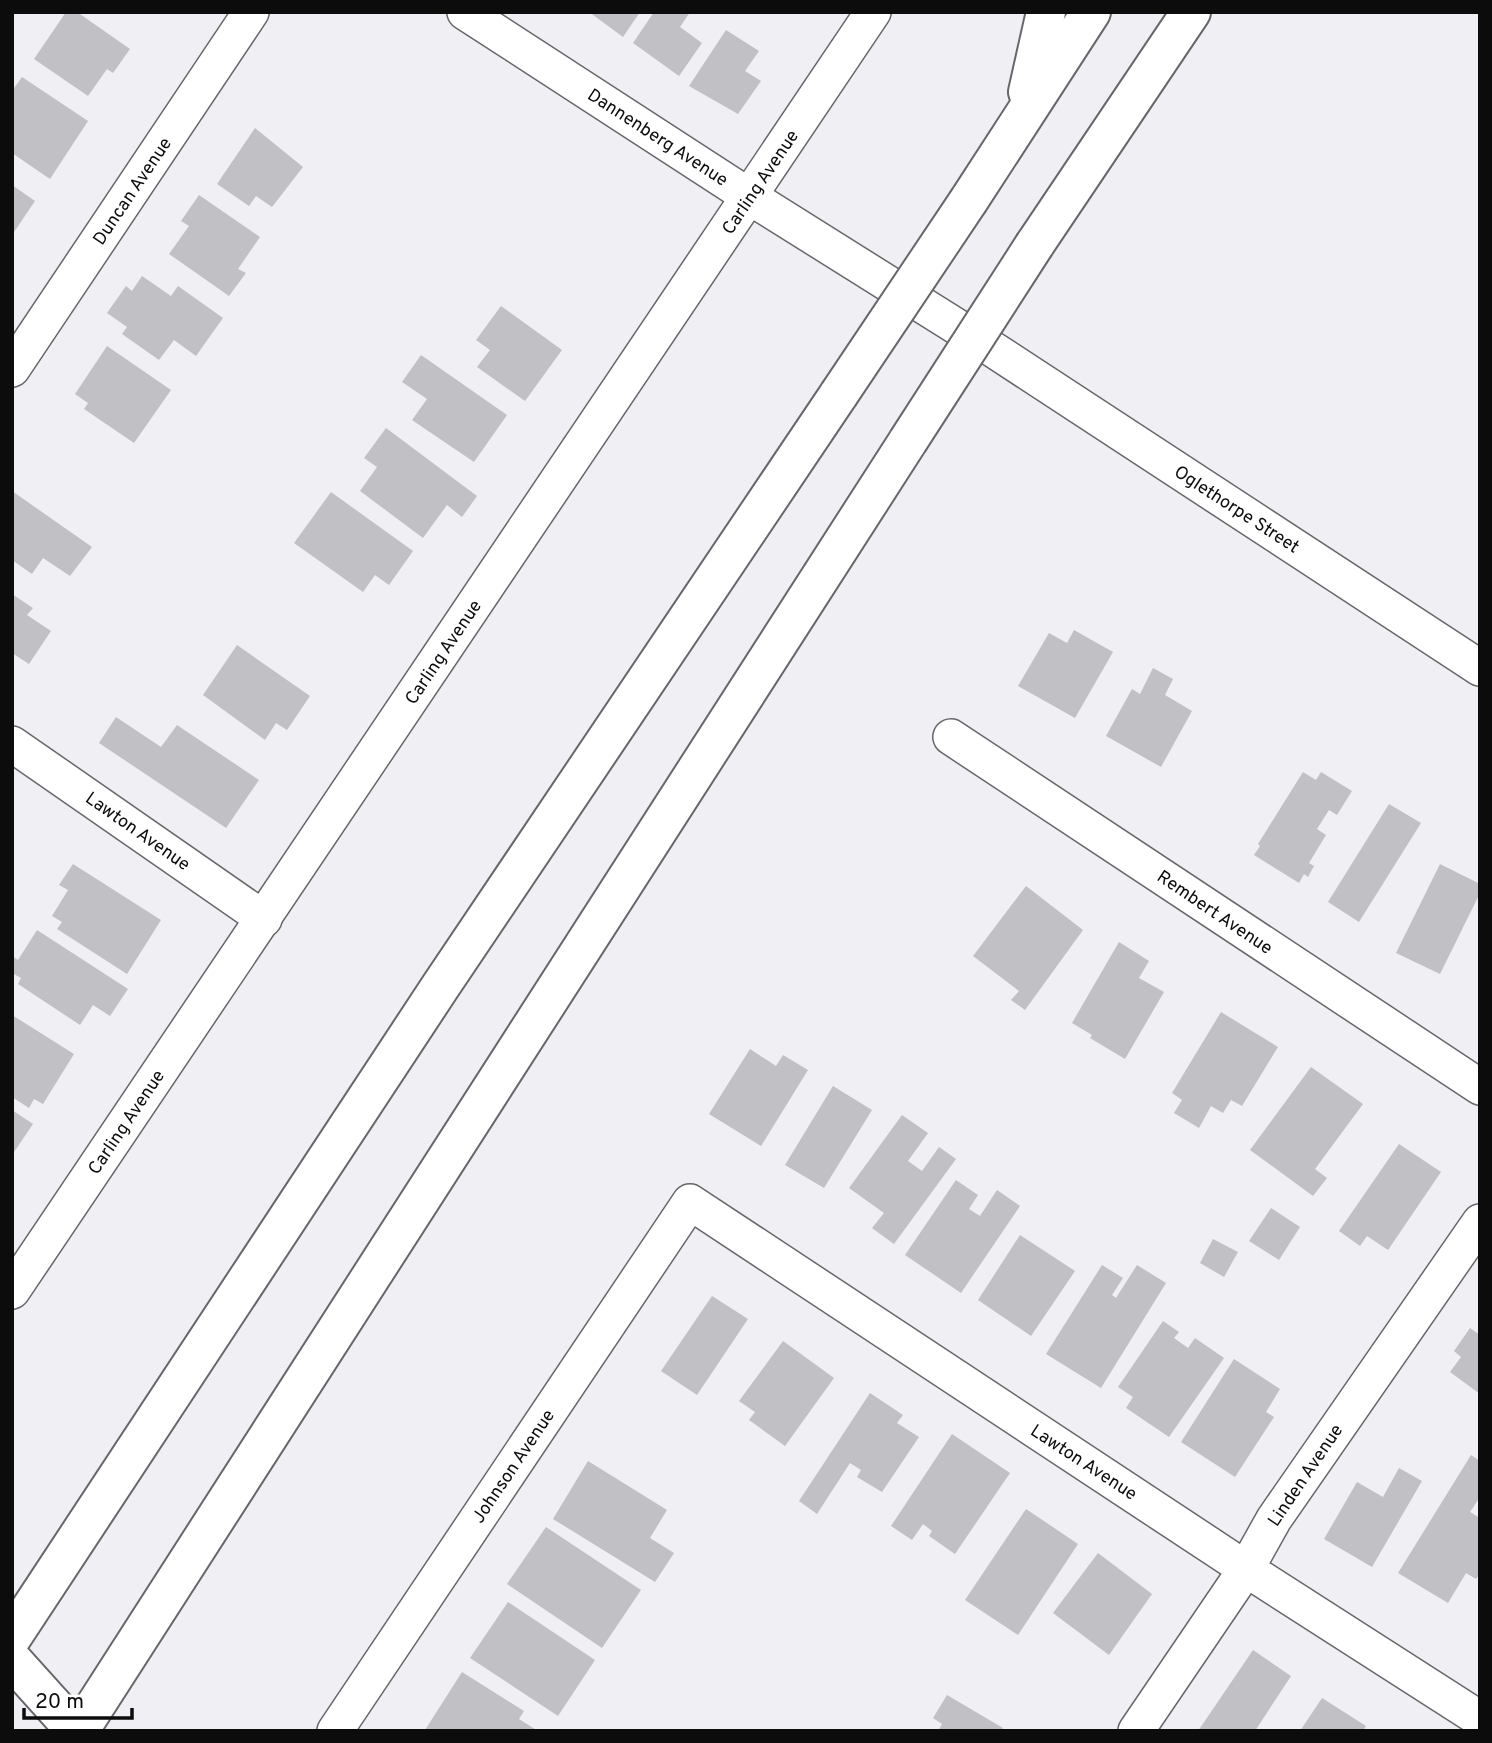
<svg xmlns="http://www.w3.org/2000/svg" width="1492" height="1743" font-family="Overpass,sans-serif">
	<rect width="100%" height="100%" fill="#f0eff4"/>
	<g fill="#c1c0c4">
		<path d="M66,12H77L130,49L113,73L107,69L88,96L34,59Z"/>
		<path d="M589,12H640L623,37Z"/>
		<path d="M654,12H690L680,27L702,43L679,76L633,43Z"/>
		<path d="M726,30L759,51L745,71L761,81L738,114L689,86Z"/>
		<path d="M22,77L88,121L50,179L12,153V91Z"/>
		<path d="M255,128L303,167L272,207L256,196L249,206L217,184Z"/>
		<path d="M12,185L35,201L12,235Z"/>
		<path d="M199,195L260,237L238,269L246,273L229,296L169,254L189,226L181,221Z"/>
		<path d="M142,276L171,296L178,286L223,318L196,356L174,340L159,360L122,334L127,327L107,313L126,286L132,291Z"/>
		<path d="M501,306L562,350L525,401L477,367L490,350L476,340Z"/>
		<path d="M107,346L171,390L134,443L84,409L88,403L75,394Z"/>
		<path d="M421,355L507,415L474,462L412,420L427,399L402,382Z"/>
		<path d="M386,428L477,496L462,517L447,505L423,538L360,491L377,467L364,458Z"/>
		<path d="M12,491L92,547L70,576L43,558L32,574L12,560Z"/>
		<path d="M331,492L413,551L389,585L375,575L363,592L294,543Z"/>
		<path d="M12,594L33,608L27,615L51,631L29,664L12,653Z"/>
		<path d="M1074,630L1113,652L1075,718L1018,686L1049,633L1067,643Z"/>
		<path d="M237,645L310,696L287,730L276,723L265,740L203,695Z"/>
		<path d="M1153,668L1173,679L1165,695L1192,711L1161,767L1106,736L1132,689L1140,694Z"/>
		<path d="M116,717L161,747L177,725L259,780L226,828L99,743Z"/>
		<path d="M1303,772L1316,780L1321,772L1352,791L1337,815L1329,810L1317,829L1326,835L1309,863L1314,866L1308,877L1304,874L1299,883L1254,855L1260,846L1258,844Z"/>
		<path d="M1389,804L1421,823L1359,922L1328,902Z"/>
		<path d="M73,864L161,920L127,974L57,929L62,922L52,916L68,890L59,885Z"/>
		<path d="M1440,864L1480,884V893L1440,974L1396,953Z"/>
		<path d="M1026,886L1083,930L1025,1010L1011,1000L1019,991L973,956Z"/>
		<path d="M37,930L128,989L110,1016L93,1005L80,1025L18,984L21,978L12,973V956L18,960Z"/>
		<path d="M1119,942L1149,961L1139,978L1164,992L1125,1059L1090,1038L1092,1035L1072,1023Z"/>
		<path d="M1221,1012L1278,1047L1242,1106L1231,1100L1223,1113L1211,1106L1199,1128L1174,1113L1182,1100L1172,1093Z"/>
		<path d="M12,1015L74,1054L43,1104L34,1099L29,1108L12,1097Z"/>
		<path d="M750,1049L776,1066L783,1055L808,1070L761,1146L709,1114Z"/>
		<path d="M1311,1067L1363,1104L1315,1169L1327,1178L1313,1196L1250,1150Z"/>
		<path d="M833,1086L872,1110L824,1188L785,1165Z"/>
		<path d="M12,1110L33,1124L12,1155Z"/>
		<path d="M902,1115L928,1133L908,1161L922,1171L939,1147L956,1159L894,1244L872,1228L884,1213L849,1188Z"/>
		<path d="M1399,1144L1441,1172L1388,1250L1367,1236L1360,1246L1339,1231Z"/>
		<path d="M956,1180L978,1195L969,1209L980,1216L997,1190L1020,1206L961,1293L905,1255Z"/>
		<path d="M1271,1208L1300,1227L1279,1260L1249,1241Z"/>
		<path d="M1020,1235L1075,1271L1031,1336L978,1300Z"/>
		<path d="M1213,1239L1238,1252L1224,1277L1200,1263Z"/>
		<path d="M1102,1265L1123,1278L1112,1295L1116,1298L1137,1265L1166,1283L1101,1388L1046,1354Z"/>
		<path d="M712,1296L748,1319L697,1395L661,1371Z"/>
		<path d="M1163,1321L1179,1332L1174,1338L1188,1348L1195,1338L1224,1358L1169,1437L1126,1408L1133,1397L1118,1387Z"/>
		<path d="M1470,1328L1480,1335V1394L1450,1372L1461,1357L1454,1351Z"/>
		<path d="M783,1341L834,1378L785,1446L749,1420L755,1412L739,1401Z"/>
		<path d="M1234,1359L1280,1389L1266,1412L1274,1417L1235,1477L1181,1442Z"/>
		<path d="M870,1393L903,1415L897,1423L919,1437L882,1492L857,1477L861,1470L850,1463L817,1514L799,1501Z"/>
		<path d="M952,1434L1010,1473L955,1554L929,1536L932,1531L923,1524L912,1540L891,1526Z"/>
		<path d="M1471,1455L1480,1461V1497L1470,1512L1480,1518V1574L1476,1579L1466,1573L1448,1603L1398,1573Z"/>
		<path d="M588,1461L667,1510L650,1538L674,1553L655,1582L553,1519Z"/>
		<path d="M1399,1468L1422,1481L1372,1567L1324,1539L1357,1482L1383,1497Z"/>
		<path d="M1026,1509L1078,1544L1018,1635L965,1600Z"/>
		<path d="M546,1527L641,1590L602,1648L507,1584Z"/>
		<path d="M1098,1553L1152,1594L1109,1655L1053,1613Z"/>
		<path d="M508,1602L595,1660L558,1716L470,1658Z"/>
		<path d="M1253,1650L1291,1676L1255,1731H1198Z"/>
		<path d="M462,1672L524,1711L519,1719L538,1731L425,1730Z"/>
		<path d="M947,1695L1003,1728L1001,1731H938L942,1724L933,1718Z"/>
		<path d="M1322,1698L1366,1726L1363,1731H1300Z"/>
	</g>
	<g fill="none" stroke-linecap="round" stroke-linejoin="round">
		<defs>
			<g id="street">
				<path d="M465,12L750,197L994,350L1480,668"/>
				<path d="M12,369L251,12"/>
				<path d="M951,737L1480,1087"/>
				<path d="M12,744L264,919"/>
				<path d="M12,1291L873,12"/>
				<path d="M335,1731L690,1202L1246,1569L1480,1719"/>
				<path d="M1136,1731L1246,1569L1274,1519L1480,1222"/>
			</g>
			<path id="secondary" d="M12,1660L76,1731"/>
			<g id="highway">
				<path d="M1028,92L1046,12"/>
				<path d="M969,200L1091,12"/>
				<path d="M1035,244L1191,12"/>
				<path d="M12,1637L440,987L839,394"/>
				<path d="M79,1731L908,441"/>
			</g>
		</defs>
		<use href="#street" stroke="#67666a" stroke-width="38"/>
		<use href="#secondary" stroke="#67666a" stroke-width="42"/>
		<use href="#highway" stroke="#67666a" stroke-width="42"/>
		<use href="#street" stroke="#fff" stroke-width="35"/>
		<use href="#secondary" stroke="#fff" stroke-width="38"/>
		<use href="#highway" stroke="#fff" stroke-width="38"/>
		<defs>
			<g id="highway-bridge">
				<path d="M839,394L969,200"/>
				<path d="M908,441L1035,244"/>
			</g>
		</defs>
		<use href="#highway-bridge" stroke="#67666a" stroke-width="42" stroke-linecap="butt"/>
		<use href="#highway-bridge" stroke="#fff" stroke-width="38"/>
	</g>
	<g text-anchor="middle" stroke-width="5" stroke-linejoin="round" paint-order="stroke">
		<g font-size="18" fill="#0c0c0d" stroke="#fff">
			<text transform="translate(658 137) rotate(33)" y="6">Dannenberg Avenue</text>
			<text transform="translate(760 182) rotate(-56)" y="6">Carling Avenue</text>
			<text transform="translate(132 191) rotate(-56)" y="6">Duncan Avenue</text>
			<text transform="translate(1237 509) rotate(33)" y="6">Oglethorpe Street</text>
			<text transform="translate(443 652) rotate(-56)" y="6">Carling Avenue</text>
			<text transform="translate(138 831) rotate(35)" y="6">Lawton Avenue</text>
			<text transform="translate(1215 912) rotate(34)" y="6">Rembert Avenue</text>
			<text transform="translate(126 1122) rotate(-56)" y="6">Carling Avenue</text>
			<text transform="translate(1084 1462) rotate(33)" y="6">Lawton Avenue</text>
			<text transform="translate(513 1466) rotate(-56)" y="6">Johnson Avenue</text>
			<text transform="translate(1305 1475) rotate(-56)" y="6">Linden Avenue</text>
		</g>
	</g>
	<rect width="1492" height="1743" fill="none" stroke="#0c0c0d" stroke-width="28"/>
	<path d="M24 1708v10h108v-10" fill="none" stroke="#0c0c0d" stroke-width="3.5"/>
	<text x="35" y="1708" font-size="21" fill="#0c0c0d" stroke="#ffffff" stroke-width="5" paint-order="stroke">20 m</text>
</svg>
